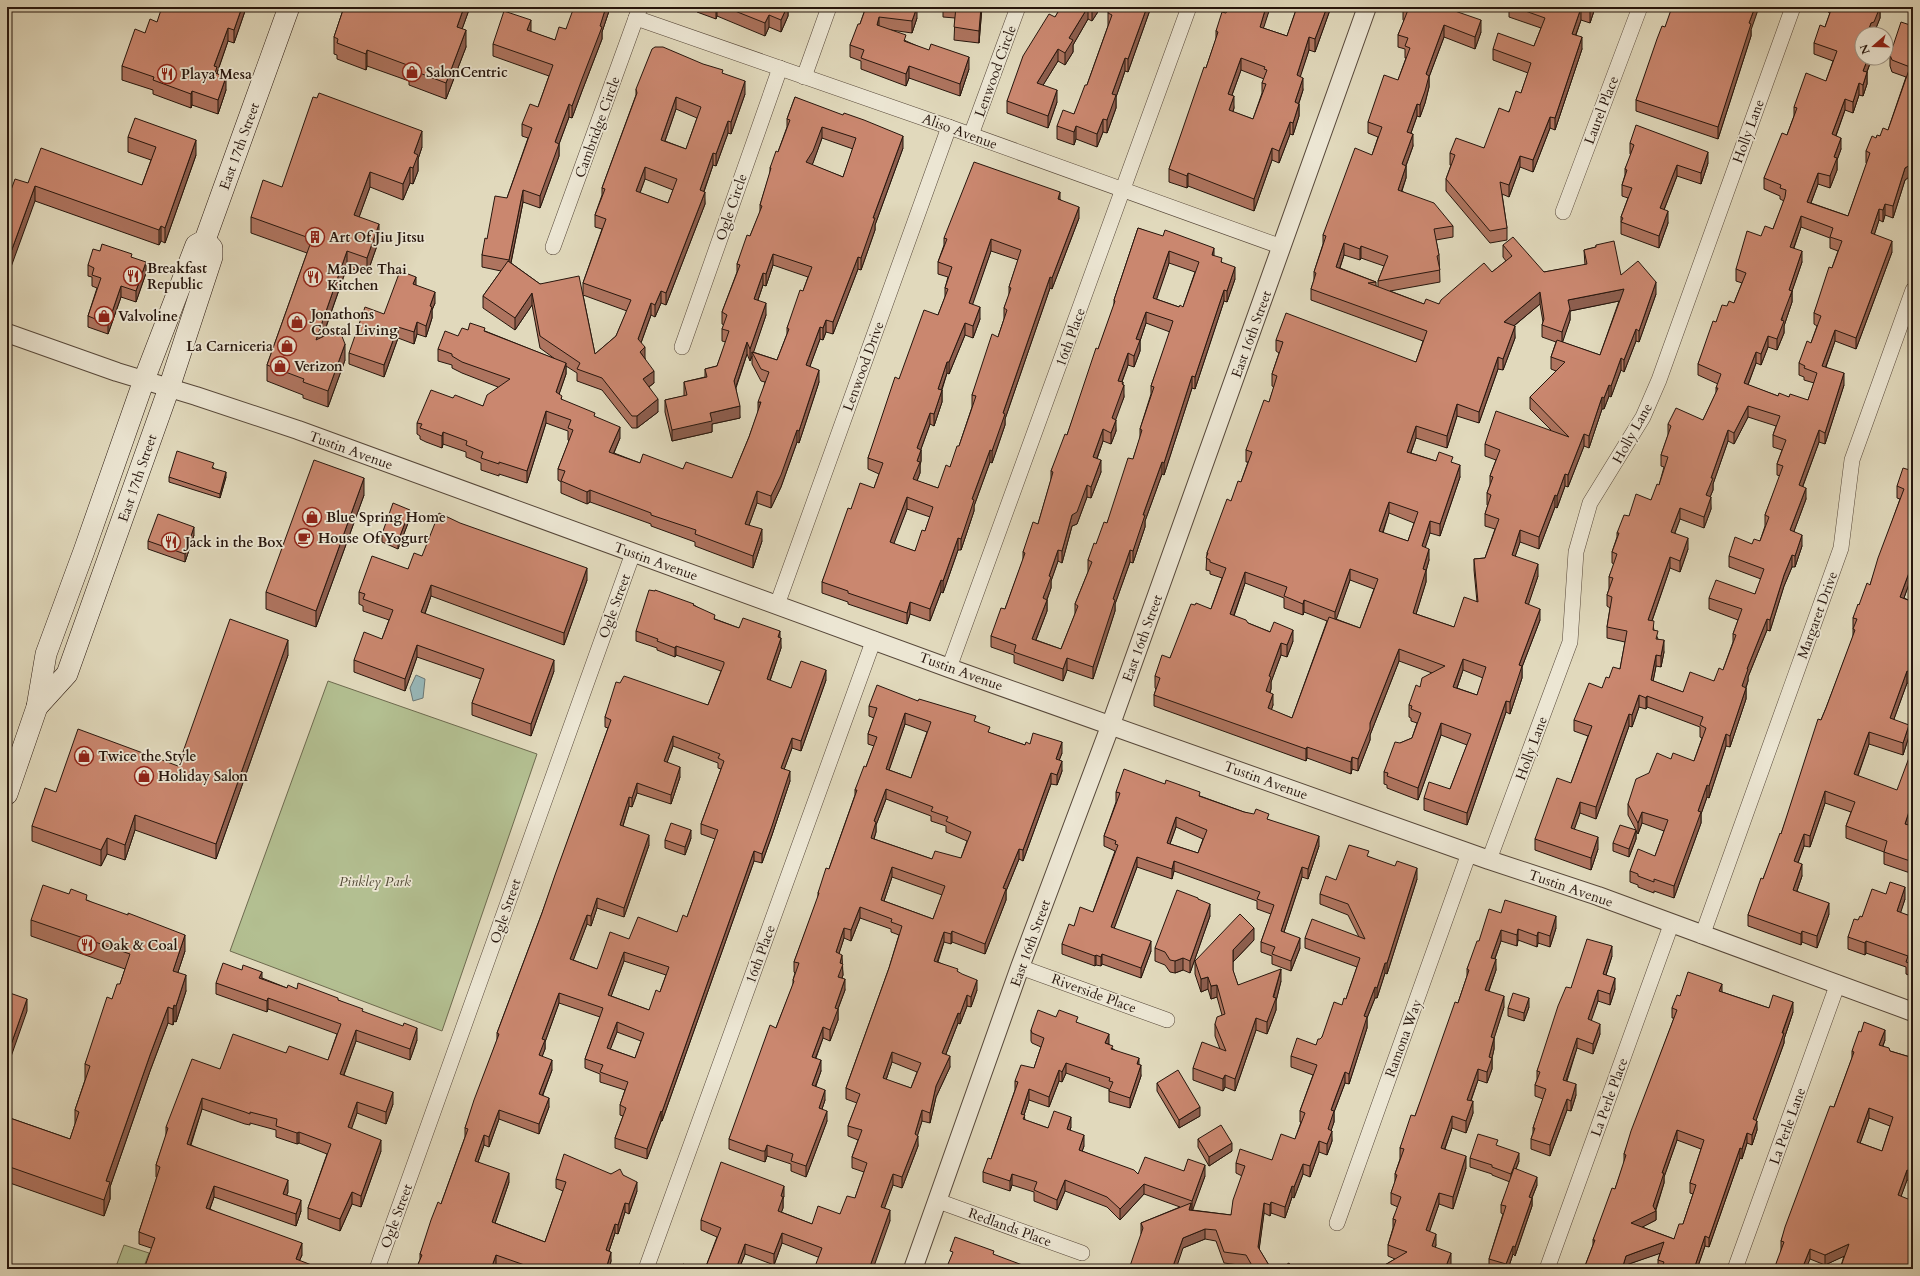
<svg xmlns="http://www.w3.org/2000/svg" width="1920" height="1276" font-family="Cardo,serif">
	<rect width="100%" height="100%" fill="#e1d9bc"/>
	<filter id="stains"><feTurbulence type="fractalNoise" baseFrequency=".005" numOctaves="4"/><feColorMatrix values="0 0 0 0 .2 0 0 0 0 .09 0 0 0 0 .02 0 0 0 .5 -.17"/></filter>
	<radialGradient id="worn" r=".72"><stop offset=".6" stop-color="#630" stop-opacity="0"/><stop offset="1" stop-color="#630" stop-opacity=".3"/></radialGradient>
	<g fill="#b3bf91" stroke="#6d6a4f">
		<path d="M328,681L537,754L442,1031L230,951Z"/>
		<path d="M124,1245L149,1253L143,1269H115Z"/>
	</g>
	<path fill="#97b8ba" stroke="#6a7775" d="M416,675L425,679L423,698L413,701L410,688Z"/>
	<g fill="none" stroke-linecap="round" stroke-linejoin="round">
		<defs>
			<g id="minor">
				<path d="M636,18L949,127L1282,247"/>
				<path d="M804,77L829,7"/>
				<path d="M971,135L1018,7"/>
				<path d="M1563,212L1640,7"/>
				<path d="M553,247L640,7"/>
				<path d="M682,347L780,68"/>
				<path d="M777,605L949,127"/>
				<path d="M949,668L1189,7"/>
				<path d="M1489,860L1570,642L1576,552L1590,503L1643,417L1659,380L1793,7"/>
				<path d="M1702,936L1841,548L1852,460L1913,290"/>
				<path d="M1020,967L1167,1020"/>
				<path d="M938,1201L1082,1253"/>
				<path d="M1337,1223L1469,853"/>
				<path d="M377,1269L633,553"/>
				<path d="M646,1269L874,639"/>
				<path d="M1547,1269L1671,925"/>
				<path d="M1735,1269L1838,983"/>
			</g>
			<g id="tertiary">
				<path d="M7,333L117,372L196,396L298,430L949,668L1489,860L1598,896L1913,1012"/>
				<path d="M913,1269L1020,967L1111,724L1367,7"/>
			</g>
			<g id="secondary">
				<path d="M37,707L67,674L169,388L212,257V248L205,240"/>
				<path d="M7,794L37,707L46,654L84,551L144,380L196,245L205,240L289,7"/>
			</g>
		</defs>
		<use href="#minor" stroke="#564739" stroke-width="16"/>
		<use href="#tertiary" stroke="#564739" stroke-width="20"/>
		<use href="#secondary" stroke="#27160d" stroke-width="22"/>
		<use href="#minor" stroke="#ece6d3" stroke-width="15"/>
		<use href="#tertiary" stroke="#ece6d3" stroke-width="18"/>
		<use href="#secondary" stroke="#ece6d3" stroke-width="21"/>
	</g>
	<g fill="#ae745f" stroke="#27160d" fill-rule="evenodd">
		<path d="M245,7V11L234,43L228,41L217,73L226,90L218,114L192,105L191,108L153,94V90L122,80V66L145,33L157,22Z"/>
		<path d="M344,7H470L462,29L466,47L446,99L409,85V81L367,66L366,70L337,59V55L334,54V37Z"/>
		<path d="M609,7V11L602,32V39L582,91L572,118L569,117L559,144V156L540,208L523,202L511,263L540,284L583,294V283L602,229L595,227V215L602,195V188L636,95V89L723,74L745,94L731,134L728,133L716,166L713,165L704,192L705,204L666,305L661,303L655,317L651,315L641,343L645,359L654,383L649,387L658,412L637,428H632L602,390L577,381V373L566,366V374L559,394L562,400L595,417L620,438L614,453L640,463L683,469L732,478L749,437L758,412L765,382L761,381L752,364V356L750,361L747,354L736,388L740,418L712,424V432L672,441L665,412V400L684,396V382L705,377V369L717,366L726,342L722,341V329L724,325L722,324V312L737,272V264L750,236L760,212V205L770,173V168L778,152L787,127V119L795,97L903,148L875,225V230L861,270L858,269L833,334L826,332L823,340L820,339L810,366L819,382L799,443L797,442L781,487L771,508L757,503L749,525L762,541L753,568L695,546V542L651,526V524L590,502L587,504L561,493V482L558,480V469L569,441L568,440V431L546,423L527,483L499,474V476L481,470V463L466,457V452L443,444L442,448L426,442L420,439V436L417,434V423L453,398L483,406L498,387L462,373L452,368V365L438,361V349L468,330L485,331L555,359L540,348L532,305L515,330L483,308V296L501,271L482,267V255L487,239L507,198L528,138L522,136V124L538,107L549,76L493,56V44L531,32L555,40L566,29ZM676,109L697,118L686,149L665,141ZM822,138L853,149L843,177L812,165ZM645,179L673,190L668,203L640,193ZM773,265L808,277L803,291L787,328V334L777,360L753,352L766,315L758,300L763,285L766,286ZM583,295L627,311L616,336L595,354Z"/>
		<path d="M693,7H788V16L781,32L769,27L765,36L717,16L716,19L697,12V9Z"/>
		<path d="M866,7L917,18L912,33L891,30L906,41L969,69L960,96L909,78L906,86L861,69V61L850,57V45L860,24Z"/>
		<path d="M943,7H982L979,43L954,40L955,18L943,17Z"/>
		<path d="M1061,7H1101L1092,21L1088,19L1073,45V52L1065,65L1058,61L1043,85L1057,102L1048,128L1007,113V101Z"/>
		<path d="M1110,7H1151L1128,72L1125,71L1116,97V108L1107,133L1103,132L1097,147L1076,139L1074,145L1057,139V126L1074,114L1087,85L1108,26V13Z"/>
		<path d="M1270,7L1263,28L1287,36L1296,10L1294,7H1331L1315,52L1309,50L1300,76L1303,90L1299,103V116L1293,135L1290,134L1279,163L1272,160L1254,211L1188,186L1187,188L1169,182V169L1206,68L1216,39V31L1226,13ZM1241,70L1264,79L1262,83V93L1253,119L1233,112L1234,108L1232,95Z"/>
		<path d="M1457,7L1456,11L1481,32L1475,49L1444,37L1429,77V87L1425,103L1420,117L1417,116L1411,133L1413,146L1406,166V178L1402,191L1453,226V237L1436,240L1439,255L1440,282L1390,291L1424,304H1439L1492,272L1506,261L1503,257V245L1544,272L1585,265L1584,250L1596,247V245L1621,275L1656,294L1639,342L1636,341L1624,372L1621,370L1611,397L1609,396L1604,409H1602L1589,448L1584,446L1568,487L1565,486L1557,508L1555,507L1539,549L1520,542L1515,556L1538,576L1528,604L1540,620L1522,667V678L1510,714L1506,712L1467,825L1424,810V798L1450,789L1467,745L1441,735L1418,800L1387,788V785L1384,784V772L1400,743L1412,738L1417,723L1411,721V718L1409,717V705L1420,687L1432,673L1399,661L1370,735V740L1358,771L1352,769L1351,774L1307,758L1306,761L1154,706V695L1156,689L1155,688V676L1170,658L1195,605L1211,609L1222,578L1210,574V571L1206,570L1207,553L1231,501L1241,482L1248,462H1246V450L1269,402L1274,387L1272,386V374L1279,353L1276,351V340L1416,362L1423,341L1311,300V289L1314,280V272L1323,244V235L1372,155L1378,137L1368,133V122L1398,80L1406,58H1405V49L1398,47V35L1404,21L1403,20V9ZM1344,255L1360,260L1361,258L1384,266L1378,281V287L1376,286V282L1340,268ZM1619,301L1600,355L1562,342L1570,320V311ZM1540,304L1543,322L1542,325V337L1556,342L1551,357V369L1556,371L1530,397V409L1551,430L1485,444V456L1496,460L1490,476V485L1487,493V505H1488L1485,514V526L1495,529L1485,558L1474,559V570L1477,602L1454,627L1416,614L1426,582V571L1429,560L1425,547L1430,533L1440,536L1460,477L1453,463L1436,461L1411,453L1416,438L1447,448L1457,416L1479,423L1498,369L1503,370L1515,338L1514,326ZM1389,513L1414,523L1408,541L1383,533ZM1350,580L1374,589L1360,628L1336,619ZM1245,583L1284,598V608L1303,615L1304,612L1327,621L1292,718L1271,710L1273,705L1270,693L1271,689V682L1281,655L1287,657L1293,641L1248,623L1234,616ZM1463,670L1483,678L1477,695L1457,688Z"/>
		<path d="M1509,7H1595V8L1590,23L1581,20L1576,35L1582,49L1555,130L1550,128L1533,172L1520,167L1509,197L1502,194L1507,228V240L1490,243L1446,191V179L1451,165H1450V153L1484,148L1521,93L1528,73L1493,60V49L1534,46L1541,28L1509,17Z"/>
		<path d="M1828,7H1880V18L1874,33L1871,34H1862V58H1872L1867,72V84L1863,96L1859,95L1853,113L1845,110L1836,136L1841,149L1837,160V170L1830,188L1818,184L1811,203L1848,216L1867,163H1866V151L1876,138L1880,136L1888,130L1906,77L1892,72L1890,66V55L1913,26V174L1905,180L1893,218L1885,215L1883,222L1879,220L1874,235L1892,252L1856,349L1835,341L1826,367L1844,385L1825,444L1819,442L1803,486L1806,499L1794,531L1802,546L1795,567H1792L1784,586L1770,631L1767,630L1748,677V681L1746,688V699L1730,747L1726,746L1709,798L1707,797L1701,814V823L1674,898L1654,891V893L1638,887V885L1630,882V871L1655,856L1664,831L1642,823L1638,834L1636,831V839L1629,857L1613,851V843L1636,830L1628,815V804L1649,773L1671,759L1694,761L1702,738L1700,737V727L1647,707L1646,709L1639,707L1632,727L1629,726L1596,819L1580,813L1574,829L1598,849L1591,870L1535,850V839L1571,783L1588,736L1574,731V720L1602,688L1609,678L1620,669L1625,642L1607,638V627L1610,608L1607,606V595L1609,589V577L1614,564L1612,563V552L1617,537V533L1629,516L1651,500L1659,485L1664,467L1661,466V455L1668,435V424L1703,420L1716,393V388L1718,384L1698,375V364L1716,322L1727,306L1734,303L1742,283L1736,281V269L1761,236L1773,229L1784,201L1780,199V196L1764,189V178L1787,135L1794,116V107L1826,81L1833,61L1814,54V43L1825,27L1830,13L1828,12ZM1801,227L1830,238V248L1838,251L1832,268L1814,313V324L1817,326L1811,343L1799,363V375L1804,377V380L1814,383L1808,400L1789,397L1778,396L1748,385L1756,363L1761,365L1768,347L1777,350L1784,333V326L1792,302V291L1802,262L1794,248ZM1748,417L1776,426L1773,435V447L1782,450L1777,464V475L1780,476L1765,515V526L1760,541L1752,544L1729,556V567L1761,579L1755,594L1709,598V609L1738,620L1733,634V642L1723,670L1714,681L1683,692L1653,681L1656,666L1661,667L1664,652L1658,639L1654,630L1652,621L1670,568L1680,572L1688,549L1675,533L1680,519L1704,528L1711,509L1710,497L1713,490V484L1728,441L1734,444Z"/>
		<path d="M1665,27L1751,30V36L1718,139L1636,111V100Z"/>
		<path d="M128,137L196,155L165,243L161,241L159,245L35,201L28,183L142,185L151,160L128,152Z"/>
		<path d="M1630,143L1708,163L1701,184L1677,176L1664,210L1668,223L1659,248L1621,234V217L1628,198L1622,196V185L1625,175V169L1631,155L1630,154Z"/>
		<path d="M422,147L418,159V171L413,184L410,183L403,200L370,187L359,217L379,240L367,274L347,267L323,336L345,360L328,407L303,398V395L267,381V365L307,253L251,233V217L282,187Z"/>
		<path d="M1060,199L1079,218L1052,289L1050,288L1005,419V425L992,463L990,462L974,506V511L961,550H958L943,593L941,592L930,621L910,614L907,624L848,604V602L822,593V582L851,509L874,488L879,474L868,469V458L899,379L938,315L945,297V288L948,277L938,274V262L944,245V238ZM991,251L1018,260L1009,287V295L1004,308V319L998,337L972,395V407L959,446L950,467L938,488L917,481L920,473V465L921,461V449L930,424L934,426L942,402V390L947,373L949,374L965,335L973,338L980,319L972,304ZM907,509L930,517L925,531L915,551L893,544Z"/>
		<path d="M1138,228L1214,256L1222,262L1235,279L1227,302L1224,301L1195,389L1192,388L1164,475L1162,474L1145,521V527L1133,563L1130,562L1115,604V611L1093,679L1067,670L1063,681L1014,663V655L991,647V636L1005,609L1023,560V552L1038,524L1051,480V471L1067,435L1114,306V300ZM1169,263L1195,272L1183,307H1179L1156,299ZM1146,323L1170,332L1151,386V394L1140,429V438L1133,459L1107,523L1088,560V572L1075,604V614L1061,649L1036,640L1047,611V600L1051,588V581L1058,561L1062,563L1072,526L1077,524L1087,497L1091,498L1101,472L1097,459L1103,441L1111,444L1116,431L1115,419L1124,397L1122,382L1128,365L1134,367L1140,351V341Z"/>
		<path d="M100,251L132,258L146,273L136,302L121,297L108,334L88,327V316L97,288L92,286V277L88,276V265Z"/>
		<path d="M416,285L435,303L432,310V318L426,337L417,334L414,344L398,338L384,377L349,364V353L384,314Z"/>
		<path d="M213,468L226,477L220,498L169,482V477L214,468Z"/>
		<path d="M1913,471V583L1910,581L1904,598L1913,602V685L1907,683L1894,719L1909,736L1903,755L1869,744L1858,776L1913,811L1908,825L1912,837H1913V874L1884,864V852L1846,838V826L1851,812L1825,803L1810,847L1804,846L1798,863L1802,876L1797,891L1829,914L1817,948L1802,942L1801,945L1748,926V915L1763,879L1781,834L1821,720L1826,708L1853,637V618L1870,585L1900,499L1897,498V486Z"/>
		<path d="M364,495L316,627L266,609V592Z"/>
		<path d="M410,518L398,549L382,542V534Z"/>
		<path d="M194,535L185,562L148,549V541Z"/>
		<path d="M422,556L587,580L564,645L431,596L425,614L554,671L531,736L472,715V703L481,679L417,657L405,691L354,672V660L382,639L389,620L363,611V606L359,604V592L408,569Z"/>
		<path d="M694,605L715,619L739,628L780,638L781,648L770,681L791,688L826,680L801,751L792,748L784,769L790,781L772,835L762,863L754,861L662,1121H661L647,1159L615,1148V1138L623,1116L620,1115V1105L625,1090L600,1082V1074L585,1068V1059L600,1017L559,1003L545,1042V1049L542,1056L552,1070L543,1095L549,1107L539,1134L499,1119L489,1147L484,1145L478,1162L509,1182L495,1223L545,1242L563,1191L556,1188V1179L611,1174L623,1175L637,1191L629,1214L625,1212L618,1234L615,1233L609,1251L611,1261L609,1269H508L496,1265L494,1269H416L420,1260V1254L441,1204L465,1137V1128L497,1040V1033L542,913L608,728L605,727V717L620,683L708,705L721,671L676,655L675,657L657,650V648L636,641V631ZM673,746L718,763V768L721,769L701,824V834L715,839L687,917L677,932L629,939L597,969L573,960L587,924L591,926L597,908L624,917L649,845L623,826L629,806L632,807L637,793L671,804L680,777L667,762ZM624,961L666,975L660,992L649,1010L611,996ZM617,1032L641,1041L635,1058L610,1049Z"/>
		<path d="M288,655L216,859L135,830L125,860L107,854L101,866L32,841V826L56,792L178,766Z"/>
		<path d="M918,701L976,722L990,733L1025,745L1062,753L1059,760L1062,771L1057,785L1051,784L1023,861L1019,859L1006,891V900L985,954L952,942L951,944L944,942L938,962L958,972L977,990L971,1007L967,1006L960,1024L958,1023L946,1054L950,1067L936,1097L930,1123L922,1121L917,1135L918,1146L902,1188L893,1185L884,1208L890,1221L818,1257L782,1243L774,1265L745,1254L739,1269H705L717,1237L701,1230V1220L784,1196L783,1199V1208L781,1212L812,1224L840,1214L855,1198L864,1172L852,1168V1157L858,1140L848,1136V1126L857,1103L846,1099V1088L889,968L899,935L891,932V929L860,918L851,941L844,938L839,953L842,964L843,975L842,978L845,990L838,1009V1020L830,1041L823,1038L816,1058L821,1071L816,1086L825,1100L822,1109L827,1121L806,1177L791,1171V1164L767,1156L765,1162L762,1161L729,1149V1139L776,1028L793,985V980L795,973L794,972V962L818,898V893L829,869L855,795V790L866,767L874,746L868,744V734L874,718L869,716V706ZM905,724L927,732L911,778L889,770ZM886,799L931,816V821L946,826V832L967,841L961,858L932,859L874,839L876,832V825ZM892,877L942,895L933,919L884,901ZM892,1062L917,1072L911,1088L886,1080Z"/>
		<path d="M1116,792L1200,796L1244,812L1269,820L1319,846L1308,879L1302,877L1284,932L1300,948L1291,971L1272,964V956L1261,952V942L1271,914L1257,909V901L1174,871L1172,879L1137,867L1114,928L1151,951L1141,978L1102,964L1101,966L1096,965L1095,966L1062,954V944L1074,926L1093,912L1115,851L1104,846V836L1116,802ZM1176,827L1203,839L1198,853L1170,844Z"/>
		<path d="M691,838L685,855L665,848V840Z"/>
		<path d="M1369,857L1417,879L1387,974L1385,973L1377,998H1375L1367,1018V1028L1349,1084L1345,1083L1336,1107L1334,1112V1122L1331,1130L1332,1141L1327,1155L1319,1152L1310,1177L1303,1174L1294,1198L1292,1197L1285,1218L1271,1213L1270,1216L1264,1213L1259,1249L1270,1267L1276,1269H1247L1246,1266L1224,1263L1216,1241L1205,1239L1183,1248L1141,1234V1223L1180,1207L1144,1194L1120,1220L1107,1207L1065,1191L1057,1210L1034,1201V1192L1012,1185L1010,1191L983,1182V1172L991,1159L1015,1090V1081L1034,1068L1041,1047L1032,1043L1031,1041V1030L1056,1017L1078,1023L1109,1044L1113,1049L1139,1065L1141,1076L1130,1108L1109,1102V1089L1066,1073L1062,1082L1059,1081L1049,1107L1029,1100L1024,1115L1025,1120L1048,1128L1071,1127L1070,1130L1084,1146L1082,1151L1138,1174L1184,1171L1205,1176L1192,1210L1231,1215L1242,1176L1236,1173V1163L1272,1160L1295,1139L1301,1122H1300V1111L1313,1075L1291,1067V1056L1316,1045L1322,1037L1346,999L1357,967L1305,948V938L1359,937L1348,915L1320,904V894L1336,880Z"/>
		<path d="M1886,894L1905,899L1900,913L1913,917V977L1906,974V967L1866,953L1865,955L1848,949V937L1858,920Z"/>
		<path d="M1198,899L1210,916L1190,973L1183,970L1175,973L1170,972L1165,965L1155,961V948Z"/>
		<path d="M87,900L185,951L178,972L186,991L176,1022L174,1021L173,1025L168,1023L150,1071L110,1187V1199L104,1216L7,1182V1117L70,1139L75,1124V1110L85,1080V1064L112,999L120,984L125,969L31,936V920Z"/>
		<path d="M1501,913L1556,928L1550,947L1538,943L1537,947L1518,940L1517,946L1501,941L1495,959L1496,970L1489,991L1504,1007L1494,1038V1049L1492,1058V1069L1487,1083L1478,1080L1471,1101L1473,1113L1466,1133L1452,1128L1445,1149L1466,1168L1453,1209L1439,1204L1429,1232L1436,1245L1435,1248L1451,1265L1449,1269H1378L1395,1259L1388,1256V1245L1393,1228V1219L1398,1207L1391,1204V1193L1395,1182V1174L1400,1159V1148L1415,1116L1458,1003L1467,976V969L1479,941Z"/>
		<path d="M1254,940L1233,962V971L1238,985L1281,981L1276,1001V1010L1267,1034L1256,1030L1235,1091L1225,1087L1223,1091L1193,1080V1068L1220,1049L1215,1036V1024L1222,1015L1217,997L1211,999L1208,989L1201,992L1195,974V961Z"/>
		<path d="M1612,956L1606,975L1615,989L1610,1005L1598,1001L1591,1020L1600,1034L1593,1054L1577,1048L1567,1081L1576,1095L1571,1111L1567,1110L1550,1156L1531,1149V1139L1533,1133V1128L1543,1099L1535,1096V1085L1537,1080V1071L1571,988Z"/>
		<path d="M262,978L287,988L297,989L338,1000L363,1012L417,1040L410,1060L356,1041L344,1075L393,1104L386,1124L357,1113L351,1129L381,1151L361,1207L352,1204L340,1231L308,1219V1208L327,1154L299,1143L297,1144L276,1137V1130L250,1123V1125L245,1124L202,1109L191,1145L288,1192L286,1195L301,1211L296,1226L214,1197L210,1209L302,1255L299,1261L151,1248L139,1244V1232L157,1177H156V1165L166,1136V1127L220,1069L286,1053L328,1060L337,1034L268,1009L267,1012L216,994V983Z"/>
		<path d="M1722,992L1769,1008L1793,1012L1784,1039V1043L1756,1120L1757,1130L1752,1145L1747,1143L1742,1159L1740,1158L1709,1247L1705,1246L1697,1269H1658V1260L1660,1253L1626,1265L1625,1269H1581L1585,1266L1593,1245V1240L1615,1189L1624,1163V1154L1674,1018H1672V1008L1680,996ZM1677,1140L1701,1149L1690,1183V1193L1693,1194L1683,1224L1674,1239L1642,1227L1656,1220V1210L1664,1183V1177Z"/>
		<path d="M1529,1007L1524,1021L1508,1016V1008Z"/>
		<path d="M1885,1040L1883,1046L1890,1051L1910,1057L1913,1049V1182L1907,1180L1901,1196L1913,1269H1840L1844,1256L1825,1265L1810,1259L1781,1251V1241L1834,1107L1852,1058V1051ZM1869,1118L1890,1126L1882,1151L1860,1143Z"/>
		<path d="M1157,1083L1200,1116L1179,1128L1157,1091Z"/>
		<path d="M1198,1139L1232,1151L1209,1166L1198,1147Z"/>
		<path d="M1498,1146L1519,1161L1516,1169L1537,1185L1532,1198V1206L1515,1256L1513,1254L1508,1269H1496L1489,1267V1259L1503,1214L1501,1213V1205L1510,1182L1492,1175V1174L1470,1167V1158Z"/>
	</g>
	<g fill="#8d5e4e" stroke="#27160d">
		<path d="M242,7H245V11L234,43V30Z"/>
		<path d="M464,7H470L457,43V27Z"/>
		<path d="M606,7H609V11L602,32V39L582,91L572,118V106Z"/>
		<path d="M716,7H717V16L716,19Z"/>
		<path d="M787,7H788V16L781,32V20Z"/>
		<path d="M917,7V18L912,33V21Z"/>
		<path d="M981,7H982L979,43V31Z"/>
		<path d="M1088,7V19L1073,45V52L1065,65V53L1069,38Z"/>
		<path d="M1093,7H1101L1092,21V8Z"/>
		<path d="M1147,7H1151L1128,72V59Z"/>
		<path d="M1266,7H1270V8L1260,39V27Z"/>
		<path d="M1327,7H1331L1315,52V39Z"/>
		<path d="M1453,7H1457L1452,21V10Z"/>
		<path d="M1592,7H1595V8L1590,23V11Z"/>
		<path d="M1755,7H1759L1751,30V36L1718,139V127L1749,23Z"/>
		<path d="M1878,7H1880V18L1874,33L1867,34L1871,23Z"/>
		<path d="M1581,8V20L1572,45V34Z"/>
		<path d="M769,15V27L765,36V23Z"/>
		<path d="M879,17V28L877,25Z"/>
		<path d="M531,20V32L527,30Z"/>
		<path d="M1481,20V32L1475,49V37Z"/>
		<path d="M1444,25V37L1429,77V87L1425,103L1420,117V105L1426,74Z"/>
		<path d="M228,28V41L217,73V81L215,86L214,66Z"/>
		<path d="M466,30V47L446,99V83Z"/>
		<path d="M1309,37V50L1297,87V75Z"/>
		<path d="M1582,37V49L1555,130V118Z"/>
		<path d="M1058,49V61L1037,95V83Z"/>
		<path d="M367,50V66L366,70V54Z"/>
		<path d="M969,57V69L960,96V84Z"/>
		<path d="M1125,58V71L1116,97V108L1107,133V120L1112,94Z"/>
		<path d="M1241,58V70L1228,106V94Z"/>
		<path d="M1868,58H1872L1863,82V71Z"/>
		<path d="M909,66V78L906,86V74Z"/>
		<path d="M1867,72V84L1863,96V85Z"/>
		<path d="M226,77V90L218,114V100Z"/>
		<path d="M1303,78V90L1295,114V102Z"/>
		<path d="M745,81V94L731,134V122Z"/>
		<path d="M1859,83V95L1853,113V102Z"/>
		<path d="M1057,90V102L1048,128V116Z"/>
		<path d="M192,91V105L191,108V94Z"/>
		<path d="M1234,96V108L1229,122V110Z"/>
		<path d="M676,97V109L661,152V140Z"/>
		<path d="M1845,99V110L1832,146V134Z"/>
		<path d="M569,104V117L559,144V156L540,208V196L555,142Z"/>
		<path d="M1299,104V116L1293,135V123Z"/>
		<path d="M1417,104V116L1407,144V132Z"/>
		<path d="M1550,117V128L1533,172V160Z"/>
		<path d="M1103,119V132L1097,147V134Z"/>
		<path d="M728,121V133L716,166V154Z"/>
		<path d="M1290,122V134L1279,163V151Z"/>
		<path d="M1076,126V139L1074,145V132Z"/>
		<path d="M822,127V138L813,163L806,174V162Z"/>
		<path d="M422,131V147L418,159V171L413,184V168L414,153Z"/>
		<path d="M1413,134V146L1402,176V164Z"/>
		<path d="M903,136V148L875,225V230L861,270V258L873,218Z"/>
		<path d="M1841,138V149L1837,160V170L1830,188V176L1834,157Z"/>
		<path d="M196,140V155L165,243V228Z"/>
		<path d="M1272,148V160L1254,211V199Z"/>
		<path d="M1708,152V163L1701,184V173Z"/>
		<path d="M713,153V165L700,202V190Z"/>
		<path d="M1520,156V167L1509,197V185Z"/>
		<path d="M1913,163V174L1905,180L1893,218V206L1905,168Z"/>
		<path d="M1677,165V176L1660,220V208Z"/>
		<path d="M1406,166V178L1398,201V190Z"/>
		<path d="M410,167V183L403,200V184Z"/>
		<path d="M645,167V179L636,203V191Z"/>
		<path d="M370,172V187L354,231V215Z"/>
		<path d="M1188,173V186L1187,188V176Z"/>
		<path d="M1818,173V184L1807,213V202Z"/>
		<path d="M35,186V201L7,278V263Z"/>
		<path d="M523,190V202L509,272V260Z"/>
		<path d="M705,192V204L666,305V293Z"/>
		<path d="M1060,192V203L1058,199Z"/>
		<path d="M1885,204V215L1883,222V210Z"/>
		<path d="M1079,207V218L1052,289V278Z"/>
		<path d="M1879,209V220L1871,245V233Z"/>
		<path d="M1668,211V223L1659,248V236Z"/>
		<path d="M1801,216V227L1790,258V247Z"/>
		<path d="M379,224V240L367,274V258Z"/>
		<path d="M161,226V241L159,245V230Z"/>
		<path d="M991,239V251L969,315V303Z"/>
		<path d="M1892,241V252L1856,349V338Z"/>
		<path d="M1344,243V255L1336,279V267Z"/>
		<path d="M1361,246V258L1360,260V249Z"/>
		<path d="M1214,248V259L1212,255Z"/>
		<path d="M347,251V267L316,355V340Z"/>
		<path d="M1169,251V263L1153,310V298Z"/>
		<path d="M1802,251V262L1790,297L1792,291V302L1784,326V333L1777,350V339L1789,290Z"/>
		<path d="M773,254V265L766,286V274Z"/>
		<path d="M858,257V269L833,334V322Z"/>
		<path d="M146,262V273L136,302V291Z"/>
		<path d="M1235,267V279L1227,302V291Z"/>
		<path d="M763,273V285L754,311V299Z"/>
		<path d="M416,277V288L413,284Z"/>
		<path d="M1050,277V288L1005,419V425L992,463V451L1003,413Z"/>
		<path d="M1656,282V294L1639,342V331Z"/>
		<path d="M121,286V297L108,334V324Z"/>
		<path d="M1624,289V300L1570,311V320L1562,344V332L1568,300Z"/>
		<path d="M1224,290V301L1195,389V377Z"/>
		<path d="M661,291V303L655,317V305Z"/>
		<path d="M435,292V303L432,310V318L426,337V326L430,306Z"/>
		<path d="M1540,292V304L1504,334V322Z"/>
		<path d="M532,293V305L515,330V318Z"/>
		<path d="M651,303V315L638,351V339Z"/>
		<path d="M766,303V315L753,354L752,352V356L750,361V349Z"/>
		<path d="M980,307V319L973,338V326Z"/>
		<path d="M1146,312V323L1140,341V351L1134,367V356L1136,339Z"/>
		<path d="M826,320V332L823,340V328Z"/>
		<path d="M417,322V334L414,344V332Z"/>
		<path d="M965,323V335L949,374V362Z"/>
		<path d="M1515,326V338L1503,370V359Z"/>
		<path d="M398,327V338L384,377V365Z"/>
		<path d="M820,327V339L806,377V365Z"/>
		<path d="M1636,329V341L1624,372V360Z"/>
		<path d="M1835,330V341L1822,377V366Z"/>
		<path d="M1768,336V347L1761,365V354Z"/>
		<path d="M747,342V354L734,392V381Z"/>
		<path d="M345,344V360L328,407V391Z"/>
		<path d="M645,347V359L640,352Z"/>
		<path d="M1756,352V363L1744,395V383Z"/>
		<path d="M1128,353V365L1118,392V381Z"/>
		<path d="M1498,357V369L1479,423V412Z"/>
		<path d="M1621,358V370L1611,397V386Z"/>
		<path d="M947,362V373L938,400V389Z"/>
		<path d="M566,363V374L556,403V392Z"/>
		<path d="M819,370V382L799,443V431Z"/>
		<path d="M654,371V383L643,391V379Z"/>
		<path d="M1844,373V385L1825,444V433Z"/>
		<path d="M1192,376V388L1164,475V463Z"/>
		<path d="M1123,382V388L1124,385V397L1112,430V418Z"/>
		<path d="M1609,385V396L1604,409V398Z"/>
		<path d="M942,390V402L934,426V414Z"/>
		<path d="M1602,397V409L1589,448V436Z"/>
		<path d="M658,399V412L637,428V416Z"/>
		<path d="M758,402H761L758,414Z"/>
		<path d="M1457,404V416L1447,448V436Z"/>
		<path d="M740,406V418L712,424V432L672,441V430L710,413Z"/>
		<path d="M1748,406V417L1734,444V433Z"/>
		<path d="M546,411V423L527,483V471Z"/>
		<path d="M930,413V424L917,460V448Z"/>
		<path d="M1116,420V431L1111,444V433Z"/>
		<path d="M1416,426V438L1407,463V452Z"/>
		<path d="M620,427V438L609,464V452Z"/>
		<path d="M1103,429V441L1093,469V457Z"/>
		<path d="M797,430V442L781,487L771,508V496Z"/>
		<path d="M1728,430V441L1713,484V490L1706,507V495L1711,478Z"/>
		<path d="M1819,430V442L1799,496V485Z"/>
		<path d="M443,432V444L442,448V436Z"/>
		<path d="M1584,434V446L1568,487V475Z"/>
		<path d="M921,450V461L920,465V473L913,491V479L917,461Z"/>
		<path d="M990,450V462L974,506V511L961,550V539L972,499Z"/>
		<path d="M1101,460V472L1091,498V487Z"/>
		<path d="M1162,462V474L1145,521V527L1133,563V551L1143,515Z"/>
		<path d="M1460,465V477L1440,536V524Z"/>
		<path d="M226,472V477L220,498V494Z"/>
		<path d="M1565,474V486L1557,508V496Z"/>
		<path d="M364,478V495L316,627V611Z"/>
		<path d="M1087,485V497L1077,524L1072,526L1062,563V551L1072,515Z"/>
		<path d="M1806,488V499L1790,542V530Z"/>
		<path d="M590,490V502L587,504V492Z"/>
		<path d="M757,491V503L745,536V524Z"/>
		<path d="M1555,495V507L1539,549V537Z"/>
		<path d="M907,497V509L890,554V542Z"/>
		<path d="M1711,497V509L1704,528V517Z"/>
		<path d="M1389,502V513L1379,543V531Z"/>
		<path d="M1680,508V519L1671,543V532Z"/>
		<path d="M410,510V518L398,549V541Z"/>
		<path d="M1430,521V533L1422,558V546Z"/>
		<path d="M194,527V535L185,562V554Z"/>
		<path d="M762,529V541L753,568V556Z"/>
		<path d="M1520,530V542L1512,566V555Z"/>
		<path d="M1802,535V546L1795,567V556Z"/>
		<path d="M958,538V550L943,593V581Z"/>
		<path d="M1688,538V549L1680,572V561Z"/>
		<path d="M1429,549V560L1426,571V582L1413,624V613L1423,569Z"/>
		<path d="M1058,550V561L1051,581V588L1043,610V598L1049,576Z"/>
		<path d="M1130,550V562L1115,604V611L1093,679V667L1113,599Z"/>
		<path d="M1792,555V567L1784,586L1770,631V620L1784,575Z"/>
		<path d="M1670,557V568L1648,632V620Z"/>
		<path d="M1538,564V576L1525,615V603Z"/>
		<path d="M587,568V580L564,645V633Z"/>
		<path d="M1350,569V580L1335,623V612Z"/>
		<path d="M1910,570V581L1900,609V597Z"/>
		<path d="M1245,572V583L1230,626V614Z"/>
		<path d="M941,580V592L930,621V609Z"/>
		<path d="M431,585V596L421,624V612Z"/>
		<path d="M1047,600V611L1032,650V639Z"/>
		<path d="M1304,600V612L1303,615V604Z"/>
		<path d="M910,602V614L907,624V613Z"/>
		<path d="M1540,609V620L1522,667V678L1510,714V702L1519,665Z"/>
		<path d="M1767,619V630L1748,677V681L1742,698V686L1747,669Z"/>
		<path d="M1293,630V641L1287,657V645Z"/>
		<path d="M780,631V640L778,637Z"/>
		<path d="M781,638V648L767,689V679Z"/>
		<path d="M288,640V655L216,859V844Z"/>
		<path d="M1664,640V652L1661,667V656Z"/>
		<path d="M1281,643V655L1271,682V689L1266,703V691L1269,676Z"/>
		<path d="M417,645V657L405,691V679Z"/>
		<path d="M676,646V655L675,657V648Z"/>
		<path d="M1399,649V661L1370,735V740L1358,771V759L1370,723Z"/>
		<path d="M1656,655V666L1651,692V680Z"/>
		<path d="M1067,658V670L1063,681V669Z"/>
		<path d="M1463,659V670L1453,699V687Z"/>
		<path d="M554,660V671L531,736V724Z"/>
		<path d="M826,670V680L801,751V741Z"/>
		<path d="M1907,671V683L1890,730V718Z"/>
		<path d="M1746,688V699L1730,747V736Z"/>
		<path d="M1273,694V705L1268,720V708Z"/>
		<path d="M1639,695V707L1632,727V715Z"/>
		<path d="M1647,696V707L1646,709V698Z"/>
		<path d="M1506,701V712L1467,825V813Z"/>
		<path d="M905,713V724L886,779V769Z"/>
		<path d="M1629,714V726L1596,819V807Z"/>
		<path d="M1441,723V735L1418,800V788Z"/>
		<path d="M1909,725V736L1903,755V743Z"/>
		<path d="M1869,732V744L1854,786V774Z"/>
		<path d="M1726,734V746L1709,798V786Z"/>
		<path d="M673,736V746L664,771V761Z"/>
		<path d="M792,738V748L781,778V768Z"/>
		<path d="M1062,742V753L1056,769V759Z"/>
		<path d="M1307,747V758L1306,761V749Z"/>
		<path d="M1352,757V769L1351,774V762Z"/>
		<path d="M1062,761V771L1057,785V775Z"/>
		<path d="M680,767V777L671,804V795Z"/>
		<path d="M790,771V781L772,835L762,863V854Z"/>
		<path d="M1051,773V784L1023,861V850Z"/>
		<path d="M637,783V793L632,807V798Z"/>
		<path d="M1707,785V797L1701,814V823L1674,898V886L1698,811Z"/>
		<path d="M886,789V799L876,825V832L871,848V838L874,821Z"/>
		<path d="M1825,791V803L1810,847V836Z"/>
		<path d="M629,797V806L620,835V825Z"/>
		<path d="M1913,799V811L1905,835V824Z"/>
		<path d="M1580,802V813L1571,839V828Z"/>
		<path d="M1642,812V823L1638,834V823Z"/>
		<path d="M135,815V830L125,860V845Z"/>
		<path d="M1176,817V827L1167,852V843Z"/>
		<path d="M1912,826V838L1909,835Z"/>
		<path d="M691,830V838L685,855V847Z"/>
		<path d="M1636,830V839L1629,857V849Z"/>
		<path d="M1804,834V846L1794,873V861Z"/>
		<path d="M649,835V845L624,917V908Z"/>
		<path d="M1319,836V846L1308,879V869Z"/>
		<path d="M1598,837V849L1591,870V858Z"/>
		<path d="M107,838V854L101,866V850Z"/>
		<path d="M1019,849V859L1006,891V900L985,954V944L1003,888Z"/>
		<path d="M754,851V861L662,1121V1112Z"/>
		<path d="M1137,857V867L1111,937V927Z"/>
		<path d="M1174,861V871L1172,879V869Z"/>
		<path d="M1802,864V876L1793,902V890Z"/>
		<path d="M892,867V877L881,910V900Z"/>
		<path d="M1302,867V877L1281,941V931Z"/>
		<path d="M1417,868V879L1387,974V963Z"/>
		<path d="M1905,887V899L1897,924V911Z"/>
		<path d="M597,898V908L591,926V916Z"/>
		<path d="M1829,903V914L1817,948V936Z"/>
		<path d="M1210,904V916L1190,973V961Z"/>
		<path d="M860,907V918L851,941V930Z"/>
		<path d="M587,915V924L570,969V959Z"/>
		<path d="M1556,916V928L1550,947V936Z"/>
		<path d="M844,928V938L836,963V952Z"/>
		<path d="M1254,928V940L1233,962V950Z"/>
		<path d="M1518,929V940L1517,946V935Z"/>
		<path d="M1501,930V941L1491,969V958Z"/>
		<path d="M952,931V942L951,944V934Z"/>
		<path d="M1802,931V942L1801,945V934Z"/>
		<path d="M944,932V942L934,971V961Z"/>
		<path d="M1538,932V943L1537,947V936Z"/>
		<path d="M185,935V951L173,987V971Z"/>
		<path d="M1300,938V948L1291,971V961Z"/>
		<path d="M1151,941V951L1141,978V968Z"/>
		<path d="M1866,941V953L1865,955V943Z"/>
		<path d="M1612,946V956L1603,984V974Z"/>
		<path d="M624,952V961L608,1005V995Z"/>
		<path d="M1102,954V964L1101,966V957Z"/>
		<path d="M842,955L843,975L838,988V977L840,963Z"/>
		<path d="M1096,955V965L1095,966V956Z"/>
		<path d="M1183,958V970L1175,973V961Z"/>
		<path d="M1496,959V970L1485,1001V990Z"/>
		<path d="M1385,963V973L1377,998V988Z"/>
		<path d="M1281,969V981L1276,1001V1010L1267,1034V1022Z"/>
		<path d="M262,972V983L259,978Z"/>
		<path d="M186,975V991L176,1022V1006Z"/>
		<path d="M1208,977V989L1201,992V979Z"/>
		<path d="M1615,978V989L1610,1005V994Z"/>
		<path d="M845,979V990L837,1011L838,1009V1020L830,1041V1030L835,1008Z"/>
		<path d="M977,980V990L971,1007V997Z"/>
		<path d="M1722,984V994L1719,991Z"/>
		<path d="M1217,985V997L1211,999V986Z"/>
		<path d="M1375,987V998L1367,1018V1028L1349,1084V1074L1364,1016Z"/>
		<path d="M1598,990V1001L1588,1030V1019Z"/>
		<path d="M559,993V1003L545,1042V1049L539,1065V1055L542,1039Z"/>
		<path d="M967,995V1006L960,1024V1014Z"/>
		<path d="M1504,996V1007L1491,1048V1037Z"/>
		<path d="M268,998V1009L267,1012V1001Z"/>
		<path d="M1529,998V1007L1524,1021V1013Z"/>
		<path d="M27,999V1011L7,1068V1056Z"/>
		<path d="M1793,1002V1012L1784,1039V1043L1753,1129V1119Z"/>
		<path d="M174,1005V1021L173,1025V1009Z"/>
		<path d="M168,1007V1023L150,1071L110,1187V1199L104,1216V1200L106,1181L150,1055Z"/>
		<path d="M958,1013V1023L942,1064V1053Z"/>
		<path d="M1256,1018V1030L1235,1091V1079Z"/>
		<path d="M617,1022V1032L607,1058V1048Z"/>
		<path d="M1600,1024V1034L1593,1054V1044Z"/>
		<path d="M823,1027V1038L812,1067V1057Z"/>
		<path d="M417,1028V1040L410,1060V1049Z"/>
		<path d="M356,1030V1041L340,1085V1074Z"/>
		<path d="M1885,1030V1040L1879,1055V1045Z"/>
		<path d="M1109,1034V1044L1105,1043Z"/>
		<path d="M1494,1038V1049L1492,1058V1069L1487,1083V1072L1489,1057Z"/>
		<path d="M1577,1038V1048L1563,1090V1080Z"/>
		<path d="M892,1052V1062L883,1089V1078Z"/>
		<path d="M950,1056V1067L936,1097L930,1123V1113L936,1086Z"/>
		<path d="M1139,1058V1068L1137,1064Z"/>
		<path d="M552,1060V1070L539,1104V1094Z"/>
		<path d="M821,1060V1071L812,1095V1085Z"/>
		<path d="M1066,1063V1073L1062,1082V1072Z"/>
		<path d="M1141,1065V1076L1130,1108V1098Z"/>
		<path d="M1478,1069V1080L1467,1111V1100Z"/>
		<path d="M1059,1070V1081L1049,1107V1097Z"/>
		<path d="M1345,1072V1083L1334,1112V1122L1328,1140V1129L1331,1110Z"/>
		<path d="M1225,1075V1087L1223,1091V1079Z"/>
		<path d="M1576,1084V1095L1571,1111V1101Z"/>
		<path d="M1029,1089V1100L1021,1124V1114Z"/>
		<path d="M825,1090V1100L819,1118V1108Z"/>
		<path d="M393,1092V1104L386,1124V1112Z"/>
		<path d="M202,1098V1109L187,1155V1144Z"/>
		<path d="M549,1098V1107L539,1134V1124Z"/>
		<path d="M1567,1099V1110L1550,1156V1145Z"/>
		<path d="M1473,1101V1113L1466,1133V1121Z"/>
		<path d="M357,1102V1113L348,1139V1127Z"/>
		<path d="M1200,1107V1116L1179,1128V1120Z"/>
		<path d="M1869,1108V1118L1857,1152V1142Z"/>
		<path d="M499,1110V1119L489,1147V1137Z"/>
		<path d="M922,1110V1121L915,1144V1134Z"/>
		<path d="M661,1111V1121L647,1159V1149Z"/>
		<path d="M827,1111V1121L806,1177V1166Z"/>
		<path d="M1452,1116V1128L1441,1159V1148Z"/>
		<path d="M1071,1117V1127L1067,1140V1129Z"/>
		<path d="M1757,1121V1130L1752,1145V1135Z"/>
		<path d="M1677,1130V1140L1664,1177V1183L1655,1211H1656V1220L1631,1233V1223L1653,1206L1662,1173Z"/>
		<path d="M1332,1131V1141L1327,1155V1144Z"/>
		<path d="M299,1132V1143L297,1144V1133Z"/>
		<path d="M1747,1133V1143L1742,1159V1149Z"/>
		<path d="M484,1135V1145L475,1170V1161Z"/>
		<path d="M1084,1135V1146L1079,1160V1150Z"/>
		<path d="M918,1136V1146L902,1188V1177Z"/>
		<path d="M381,1140V1151L361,1207V1196Z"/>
		<path d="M1319,1141V1152L1310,1177V1166Z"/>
		<path d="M1232,1143V1151L1209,1166V1157Z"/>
		<path d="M767,1145V1156L765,1162V1151Z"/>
		<path d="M1740,1148V1158L1709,1247V1238Z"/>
		<path d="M1519,1153V1161L1511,1182V1174Z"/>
		<path d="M1466,1156V1168L1453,1209V1197Z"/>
		<path d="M1303,1164V1174L1294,1198V1187Z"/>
		<path d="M1205,1165V1176L1192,1212V1201Z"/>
		<path d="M1907,1170V1180L1898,1205V1195Z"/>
		<path d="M509,1173V1182L492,1232V1222Z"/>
		<path d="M893,1174V1185L881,1218V1207Z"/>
		<path d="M1012,1174V1185L1010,1191V1181Z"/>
		<path d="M1537,1177V1185L1529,1205V1197Z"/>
		<path d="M288,1180V1192L283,1205V1194Z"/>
		<path d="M1065,1180V1191L1057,1210V1200Z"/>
		<path d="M637,1182V1191L629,1214V1204Z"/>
		<path d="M1144,1184V1194L1120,1220V1209Z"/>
		<path d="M214,1186V1197L206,1219V1208Z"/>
		<path d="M784,1186V1196L783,1199V1208L778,1222V1211L781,1196Z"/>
		<path d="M1292,1186V1197L1285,1218V1207Z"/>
		<path d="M352,1192V1204L340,1231V1219Z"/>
		<path d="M1439,1193V1204L1426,1242V1230Z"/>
		<path d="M1532,1198V1206L1515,1256V1247Z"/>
		<path d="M301,1200V1211L296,1226V1214Z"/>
		<path d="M1271,1202V1213L1270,1216V1205Z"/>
		<path d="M625,1203V1212L618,1234V1225Z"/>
		<path d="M1191,1203V1214L1189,1210Z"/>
		<path d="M1264,1203V1213L1258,1258V1247Z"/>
		<path d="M890,1210V1221L873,1269H869Z"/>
		<path d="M615,1224V1233L606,1260V1250Z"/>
		<path d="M1205,1229V1239L1183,1248L1176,1269H1172L1183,1238Z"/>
		<path d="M782,1233V1243L774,1265V1254Z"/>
		<path d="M1436,1234V1245L1432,1258V1246Z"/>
		<path d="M1705,1236V1246L1697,1269H1694Z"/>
		<path d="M1664,1242V1252L1626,1265L1625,1269H1622L1626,1256Z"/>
		<path d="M302,1243V1255L296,1269V1259Z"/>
		<path d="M745,1244V1254L739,1269H736Z"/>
		<path d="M1849,1244V1254L1825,1265V1255Z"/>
		<path d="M1513,1246V1254L1508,1269H1506V1264Z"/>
		<path d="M1810,1249V1259L1806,1269H1802Z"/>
		<path d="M611,1252V1261L609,1269H606Z"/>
		<path d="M1451,1253V1265L1449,1269H1445Z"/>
		<path d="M496,1255V1265L494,1269H491Z"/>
	</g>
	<g fill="#ca876f" stroke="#27160d" fill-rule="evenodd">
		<path d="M162,7H242L234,30L228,28L214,66L217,67L215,73L226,77L218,100L192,91L191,94L153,80L154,77L122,66L135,29L145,33L150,19L157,22Z"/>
		<path d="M344,7H464L457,27L466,30L446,83L409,69L410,66L367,50L366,54L337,43L338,39L334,37Z"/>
		<path d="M574,7H606L600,26L602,27L582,79L572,106L569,104L555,142L559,144L540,196L523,190L509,260L482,255L485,238L487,239L495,196L507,198L532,128L522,124L530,104L538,107L553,65L493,44L504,11L531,20L527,30L555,40L559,27L566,29Z"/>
		<path d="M725,7H787L781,20L769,15L765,23Z"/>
		<path d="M866,7H917L912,21L879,17L877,25L906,35L904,41L929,50L931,44L969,57L960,84L909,66L906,74L861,58L864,50L850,45L858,24H860Z"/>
		<path d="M956,7H981L979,31L954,27Z"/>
		<path d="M1061,7H1088L1069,38L1073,40L1065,53L1058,49L1037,83L1057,90L1048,116L1007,101L1023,56L1049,14L1055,17Z"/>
		<path d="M1110,7H1147L1128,59L1125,58L1112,94L1116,95L1107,120L1103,119L1097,134L1076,126L1074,132L1057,126L1063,110L1074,114L1085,85H1087L1112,15L1108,13Z"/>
		<path d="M1228,7H1266L1260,27L1287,36L1297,7H1327L1315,39L1309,37L1297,75L1303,78L1295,102L1299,104L1293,123L1290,122L1279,151L1272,148L1254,199L1188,173L1187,176L1169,169L1204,67L1206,68L1218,32L1216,31L1222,12L1226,13ZM1241,58L1265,67L1264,69L1267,70L1262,83L1266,84L1253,119L1229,110L1234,96L1228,94Z"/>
		<path d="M1403,7H1453L1452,10L1481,20L1475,37L1444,25L1426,74L1429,76L1425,91L1420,105L1417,104L1407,132L1413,134L1402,164L1406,166L1398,190L1434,203L1453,226L1434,229L1439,255L1437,256L1440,270L1378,281L1388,256L1361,246L1360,249L1344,243L1336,267L1376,282L1368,283L1424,304L1426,299L1439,304L1441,300L1484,263L1492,272L1512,256L1503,245L1513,237L1544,272L1587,264L1584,250L1596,247V245L1614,241L1621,275L1638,261L1656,282L1639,331L1636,329L1624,360L1621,358L1611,386L1609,385L1604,398L1602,397L1589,436L1584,434L1568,475L1565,474L1557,496L1555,495L1539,537L1520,530L1512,555L1538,564L1525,603L1540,609L1519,665L1522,666L1510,702L1506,701L1467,813L1424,798L1429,782L1450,789L1471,734L1441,723L1418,788L1387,776L1388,773L1384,772L1395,742L1400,743L1412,738L1421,713L1411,709L1412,706L1409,705L1416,685L1420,687L1422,678L1445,666L1399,649L1370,723V729L1358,759L1352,757L1351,762L1307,747L1306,749L1154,695L1160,678L1155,676L1162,655L1170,658L1191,604L1195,605L1196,603L1211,609L1226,568L1210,562V560L1206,558L1208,553H1207L1227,499L1231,501L1238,481L1241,482L1252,452L1246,450L1264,400L1269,402L1277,376L1272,374L1283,342L1276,340L1286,313L1416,362L1427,331L1311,289L1316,273L1314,272L1326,236L1323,235L1355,148L1372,155L1382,127L1368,122L1384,75L1398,80L1410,48L1405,46L1408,38L1398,35L1408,10L1403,9ZM1624,289L1600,355L1557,340L1551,357L1565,362L1530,397L1569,437L1496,411L1485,444L1500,450L1490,476L1493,477L1487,493L1491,495L1485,514L1499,519L1485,558L1474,559L1478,602L1464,597L1454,627L1413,613L1426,570L1423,569L1429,549L1422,546L1430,521L1440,524L1460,465L1451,462L1453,457L1439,452L1436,461L1407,452L1416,426L1447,436L1457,404L1479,412L1498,357L1503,359L1515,326L1504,322L1540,292L1544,319L1542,325L1562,332L1570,309L1568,300ZM1389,502L1418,512L1408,541L1379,531ZM1350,569L1378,579L1360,628L1329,617L1292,718L1268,708L1273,694L1266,691L1271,677L1269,676L1281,643L1287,645L1293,630L1274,622L1270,632L1248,623L1246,620L1230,614L1245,572L1287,587L1284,596L1303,604L1304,600L1335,612ZM1463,659L1486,667L1477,695L1453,687Z"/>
		<path d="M1514,7H1592L1590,11L1581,8L1572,34L1582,37L1555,118L1550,117L1533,160L1520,156L1509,185L1500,182L1507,228L1490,231L1446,179L1455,155L1450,153L1456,138L1484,148L1499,108L1509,112L1516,91L1521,93L1531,63L1493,49L1498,33L1534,46L1545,18Z"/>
		<path d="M1672,7H1755L1749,23L1751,24L1718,127L1636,100L1657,39L1662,26L1665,27Z"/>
		<path d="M1832,7H1880L1874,22L1871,23L1867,34H1862V58H1868L1863,71L1867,72L1863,85L1859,83L1853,102L1845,99L1832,134L1841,138L1834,157L1837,158L1830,176L1818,173L1807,202L1848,216L1870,153L1866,151L1872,136L1876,138L1877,135L1880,136L1883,128L1888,130L1910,67L1892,60L1890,55L1901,22L1913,26V163L1905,168L1893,206L1885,204L1883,210L1879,209L1871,233L1892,241L1856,338L1835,330L1822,366L1844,373L1825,433L1819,430L1799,485L1806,488L1790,530L1802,535L1795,556L1792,555L1784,575L1770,620L1767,619L1747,669H1748L1742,686L1746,688L1730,736L1726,734L1709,786L1707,785L1698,811L1701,812L1674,886L1654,879V882L1638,876V874L1630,871L1638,849L1655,856L1668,820L1642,812L1638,823L1628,804L1636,779L1649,773L1657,753L1671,759L1673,753L1694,761L1706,728L1700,725L1703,717L1647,696L1646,698L1639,695L1632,715L1629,714L1596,807L1580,802L1571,828L1598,837L1591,858L1535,839L1557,778L1571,783L1592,726L1574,720L1589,683L1602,688L1606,677L1609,678L1613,667L1620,669L1627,631L1607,627L1612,597L1607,595L1613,578L1609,577L1617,554L1612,552L1619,533H1617L1624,515L1629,516L1636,494L1651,500L1657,484L1659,485L1668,457L1661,455L1671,426L1668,424L1676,408L1703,420L1718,388H1716L1721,374L1698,364L1713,321L1716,322L1722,305L1727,306L1729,301L1734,303L1746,273L1736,269L1747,231L1761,236L1765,226L1773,229L1785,197L1786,190L1780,188L1781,185L1764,178L1782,133L1787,135L1797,108L1794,107L1806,73L1826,81L1837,51L1814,43L1820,25L1825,27ZM1801,216L1833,228L1830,237L1842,241L1832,268L1829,267L1814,313L1821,316L1811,343L1807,341L1799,363L1805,366L1804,368L1817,373L1808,400L1790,394L1789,397L1779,393L1778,396L1744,383L1756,352L1761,354L1768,336L1777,339L1784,321L1781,320L1792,291L1789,290L1802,251L1790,247ZM1748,406L1780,416L1773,435L1786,440L1777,464L1783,466L1765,515L1769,517L1760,541L1754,539L1752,544L1735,537L1729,556L1764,569L1755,594L1716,580L1709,598L1742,609L1733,634L1736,635L1723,670L1719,668L1714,681L1690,672L1683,692L1651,680L1656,655L1661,656L1664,640L1656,639L1658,631L1653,630L1654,621L1648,620L1670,557L1680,561L1688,538L1671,532L1680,508L1704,517L1711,497L1706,495L1713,478H1711L1728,430L1734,433Z"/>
		<path d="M655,47H663L703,64L723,70L722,73L745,81L731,122L728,121L716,154L713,153L700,190L705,192L666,293L661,291L655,305L651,303L638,339L645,347L640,352L654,371L643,379L658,399L637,416H632L602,378L577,369L580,363L540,336L532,293L515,318L483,296L508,261L540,284L579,276L595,354L616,336L631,300L583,283L606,219L595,215L605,189L602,188L637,93L636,89L652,49ZM676,97L701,107L686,149L661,140ZM645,167L677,179L668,203L636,191Z"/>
		<path d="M319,93L422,131L414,153L418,155L413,168L410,167L403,184L370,172L354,215L379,224L367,258L347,251L316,340L339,329L345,344L328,391L303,382L304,379L267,365L312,239L251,217L263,180L282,187L313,97L317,98Z"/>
		<path d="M795,97L843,115L844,113L864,120L903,136L873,218H875L861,258L858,257L833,322L826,320L823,328L820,327L806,365L819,370L799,431L797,430L781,475L771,496L757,491L745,524L762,529L753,556L695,534L696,530L651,515V513L590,490L587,492L561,481L565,471L558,469L573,430L568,428L571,420L546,411L527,471L499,462V464L481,458L483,452L466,445L467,441L443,432L442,436L426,430L420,428L422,424L417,423L431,390L453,398L455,395L483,406L487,395L510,379L462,362L452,356V354L438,349L445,331L458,336L462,328L468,330L470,323L485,328L484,331L566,363L556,392L562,396L561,399L595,413L594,416L620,427L609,452L640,463L643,454L683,469L686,462L732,478L749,437L761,402H758L769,372L761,369L752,352L777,360L789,329L787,328L800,290L803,291L812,267L773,254L766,274L763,273L754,299L766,303L750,349L747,342L734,381L740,406L710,413L712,421L672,430L665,400L687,395L684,382L707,377L705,369L717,366L729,331L722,329L727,315L722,312L740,265L737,264L747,235L750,236L762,206L760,205L771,168H770L776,151L778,152L790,120L787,119ZM822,127L856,138L843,177L806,162L813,151Z"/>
		<path d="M135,118L196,140L165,228L161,226L159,230L35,186L7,263V201L15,179L28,183L41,148L142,185L156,147L128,137Z"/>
		<path d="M1636,125L1708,152L1701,173L1677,165L1660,208L1668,211L1659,236L1621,222L1623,218L1621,217L1632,188L1622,185L1627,170L1625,169L1634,145L1630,143Z"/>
		<path d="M974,162L1060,192L1058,199L1079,207L1052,278L1050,277L1003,413L1005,414L992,451L990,450L972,499L974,500L961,539L958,538L943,581L941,580L930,609L910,602L907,613L848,593V591L822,582L848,508L851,509L860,483L874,488L883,463L868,458L895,377L899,379L924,310L938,315L948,289L945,288L952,267L938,262L947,239L944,238ZM991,239L1021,250L1009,287L1011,288L1004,308L1007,310L998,337L992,334L972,395L976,396L959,446H957L950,467L946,465L938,488L913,479L920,462L917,461L921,450L917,448L930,413L934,414L942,390L938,389L947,362H949L965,323L973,326L980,307L969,303ZM907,497L933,507L925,531L922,530L915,551L890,542Z"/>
		<path d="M1138,228L1163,236L1165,230L1214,248L1212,255L1222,258L1221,262L1235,267L1227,291L1224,290L1195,377L1192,376L1164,463L1162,462L1143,515H1145L1133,551L1130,550L1113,599L1115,600L1093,667L1067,658L1063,669L1014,652L1016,645L991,636L1001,608L1005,609L1025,553L1023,552L1033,522L1038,524L1053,472L1051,471L1065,434L1067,435L1096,348L1098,349L1115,301L1114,300ZM1169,251L1199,262L1183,307L1180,305L1179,307L1153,298ZM1146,312L1173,321L1151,386L1154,387L1140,429L1142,430L1133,459L1128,458L1107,523L1104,522L1096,544L1094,543L1088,560L1092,562L1075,604L1078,606L1061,649L1032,639L1047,600L1043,598L1051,577L1049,576L1058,550L1062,551L1072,515L1077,512L1087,485L1091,487L1101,460L1093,457L1103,429L1111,433L1116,420L1112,418L1124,385L1122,384L1123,382L1118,381L1128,353L1134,356L1140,340L1136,339Z"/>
		<path d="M102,244L132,254L131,257L146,262L136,291L121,286L108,324L88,316L101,278L92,275L94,268L88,265L93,249L100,251Z"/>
		<path d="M400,271L416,277L413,284L435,292L430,306L432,307L426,326L417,322L414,332L398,327L384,365L349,353L365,307L384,314Z"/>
		<path d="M177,451L214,463L212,468L226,472L220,494L169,477Z"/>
		<path d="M314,460L364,478L316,611L266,592Z"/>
		<path d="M1903,468L1913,471V571L1910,570L1900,597L1913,602V622L1912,624H1913V673L1907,671L1890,718L1909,725L1903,743L1869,732L1854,774L1897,790L1913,747V799L1905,824L1912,826L1909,835L1913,837V862L1884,852L1887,841L1846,826L1855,802L1825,791L1810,836L1804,834L1794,861L1802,864L1793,890L1829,903L1817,936L1802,931L1801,934L1748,915L1761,878L1763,879L1780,833L1781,834L1818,719L1821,720L1826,708L1855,630L1853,629L1857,619L1853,618L1858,604L1859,605L1867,583L1870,585L1878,558L1904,489L1897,486Z"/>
		<path d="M393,503L410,510L398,541L382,534Z"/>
		<path d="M439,513L460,523L587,568L564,633L431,585L421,612L554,660L531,724L472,703L484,669L417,645L405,679L354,660L364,632L382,639L393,610L363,599L365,594L359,592L372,556L408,569L414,553L422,556Z"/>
		<path d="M158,514L194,527L185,554L148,541Z"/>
		<path d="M649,590L655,591V590L694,604L693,605L715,615L714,619L739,628L743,618L780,631L778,637L781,638L767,679L791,688L801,661L826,670L801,741L792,738L781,768L790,771L772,826L762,854L754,851L662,1112L661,1111L647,1149L615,1138L626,1108L620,1105L628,1082L600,1072L603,1065L585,1059L603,1008L559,993L542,1039L545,1040L539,1055L552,1060L539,1094L549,1098L539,1124L499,1110L489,1137L484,1135L475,1161L509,1173L492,1222L545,1242L566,1182L556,1179L564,1154L611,1174L620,1169L623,1175L637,1182L629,1204L625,1203L618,1225L615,1224L606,1250L611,1252L606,1269H532L533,1268L496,1255L491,1269H416L422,1255L420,1254L431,1220L438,1202L441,1204L468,1129L465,1128L474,1100L499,1034L497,1033L542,913L555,875L611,720L605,717L616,682L620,683L624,676L708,705L724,664V662L676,646L675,648L657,641L658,639L636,631ZM673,736L720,754L718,758L724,761L701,824L718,830L687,917L683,915L677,932L638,917L629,939L610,932L597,969L570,959L587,915L591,916L597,898L624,908L649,835L620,825L629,797L632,798L637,783L671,795L680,767L664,761ZM624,952L669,967L660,992L656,990L649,1010L608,995ZM617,1022L644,1033L635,1058L607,1048Z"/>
		<path d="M230,619L288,640L216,844L135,815L125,845L107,838L101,850L32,826L45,788L56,792L78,729L178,766Z"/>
		<path d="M877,685L918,701L919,699L976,716L974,721L990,727L988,732L1025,745L1026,742L1030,744L1033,733L1062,742L1056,759L1062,761L1057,775L1051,773L1023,850L1019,849L1003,888L1006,889L985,944L952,931L951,934L944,932L934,961L958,969L957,971L962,974L977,980L971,997L967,995L960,1014L958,1013L942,1053L950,1056L936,1086L930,1113L922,1110L915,1134L918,1136L902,1177L893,1174L881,1207L890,1210L869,1269H814L822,1248L782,1233L774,1254L745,1244L736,1269H705L721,1228L701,1220L721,1162L784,1186L781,1196L783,1197L778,1211L812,1224L818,1206L840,1214L847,1196L855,1198L867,1163L852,1157L862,1130L848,1126L860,1094L846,1088L889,968L902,926L891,922L892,919L860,907L851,930L844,928L836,952L842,955L840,963L843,964L838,977L845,979L835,1008L838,1009L830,1030L823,1027L812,1057L821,1060L812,1085L825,1090L819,1108L827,1111L806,1166L791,1161L793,1154L767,1145L765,1151H762L729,1139L770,1025L776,1028L794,981L793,980L799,963L794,962L819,893H818L826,868L829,869L857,790H855L864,766L866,767L877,737L868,734L877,708L869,706ZM905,713L931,722L911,778L886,769ZM886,789L933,807L931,811L948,817L946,821L971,832L961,858L935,851L932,859L871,838L876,822L874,821ZM892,867L945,886L933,919L881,900ZM892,1052L921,1063L911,1088L883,1078Z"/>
		<path d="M1124,769L1165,784L1166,780L1200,792L1199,796L1244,812L1254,814L1256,809L1269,814L1267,819L1319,836L1308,869L1302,867L1281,931L1300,938L1291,961L1272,954L1275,947L1261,942L1274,905L1257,899L1260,892L1174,861L1172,869L1137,857L1111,927L1151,941L1141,968L1102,954L1101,957L1096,955L1095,956L1062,944L1069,924L1074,926L1080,907L1093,912L1118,845L1115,844L1116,841L1104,836L1120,793L1116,792ZM1176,817L1207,830L1198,853L1167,843Z"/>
		<path d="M671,823L691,830L685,847L665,840Z"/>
		<path d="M1620,825L1636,830L1629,849L1613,843Z"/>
		<path d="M1349,845L1369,851L1367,856L1395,866L1397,861L1417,868L1387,963H1385L1377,988L1375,987L1364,1016L1367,1017L1349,1074L1345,1072L1336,1096L1331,1110L1334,1111L1328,1129L1332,1131L1327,1144L1319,1141L1310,1166L1303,1164L1294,1187L1292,1186L1285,1207L1271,1202L1270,1205L1264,1203L1258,1247L1270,1267L1274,1265L1276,1269H1254L1246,1255L1224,1252L1216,1230L1205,1229L1183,1238L1172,1269H1129L1143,1228L1141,1223L1191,1203L1189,1210L1231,1215L1233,1200L1245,1166L1236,1163L1240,1149L1272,1160L1281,1134L1295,1139L1305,1113L1300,1111L1317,1065L1291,1056L1297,1038L1316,1045L1318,1039H1320L1322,1037L1334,1002L1342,1005L1344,998L1346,999L1360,958L1305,938L1312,919L1365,939L1348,904L1320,894L1326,876L1336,880Z"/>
		<path d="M1890,882L1905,887L1897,911L1913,917V964L1906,962L1908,956L1866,941L1865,943L1848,937L1854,919L1858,920L1860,916L1862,917L1872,889L1886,894Z"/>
		<path d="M43,885L69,894L71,889L87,895L86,900L128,915V913L185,935L173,971L186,975L176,1006L174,1005L173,1009L168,1007L150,1055L106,1181L110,1182L104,1200L7,1166V1117L70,1139L79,1112L75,1110L90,1066L85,1064L107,997L112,999L117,984H120L130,954L31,920Z"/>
		<path d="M1177,890L1198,898V899L1210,904L1190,961L1183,958L1175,961L1170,960L1165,952L1155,948Z"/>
		<path d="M1505,900L1556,916L1550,936L1538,932L1537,936L1518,929L1517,935L1501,930L1491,958L1496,959L1485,990L1504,996L1491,1037L1494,1038L1489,1057L1492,1058L1487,1072L1478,1069L1467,1100L1473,1101L1466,1121L1452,1116L1441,1148L1466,1156L1453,1197L1439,1193L1426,1230L1436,1234L1432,1246L1451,1253L1445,1269H1378L1407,1252L1388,1245L1396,1220L1393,1219L1401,1197L1391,1193L1397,1175L1395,1174L1404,1149L1400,1148L1411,1115L1415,1116L1455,1002L1458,1003L1469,970L1467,969L1477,941H1479L1489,909L1501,913Z"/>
		<path d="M1240,914L1254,928L1233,950V970L1238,985L1281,969L1273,997L1276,998L1267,1022L1256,1018L1235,1079L1225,1075L1223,1079L1193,1068L1202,1042L1226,1051L1215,1024L1217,1017L1225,1014L1217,985L1211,986L1208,977L1201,979L1195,961Z"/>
		<path d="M1587,939L1612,946L1603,974L1615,978L1610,994L1598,990L1588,1019L1600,1024L1593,1044L1577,1038L1563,1080L1576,1084L1571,1101L1567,1099L1550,1145L1531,1139L1535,1128H1533L1546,1089L1535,1085L1540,1072L1537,1071L1558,1006L1566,987L1571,988Z"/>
		<path d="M223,963L242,970L243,965L262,972L259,978L287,988L288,985L297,989L298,983L338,998V1000L363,1009L362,1011L403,1026L404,1023L417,1028L410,1049L356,1030L340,1074L393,1092L386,1112L357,1102L348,1127L381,1140L361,1196L352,1192L340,1219L308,1208L331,1144L299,1132L297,1133L276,1126L277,1119L250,1112V1114L245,1112L202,1098L187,1144L288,1180L283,1194L301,1200L296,1214L214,1186L206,1208L302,1243L296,1259L322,1269H144L155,1238L139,1232L160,1167L156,1165L168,1128L166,1127L192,1059L220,1069L233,1034L286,1053L289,1046L328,1060L341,1024L268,998L267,1001L216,983Z"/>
		<path d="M1688,972L1722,984L1719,991L1769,1008L1773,995L1793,1002L1782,1033H1784L1753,1119L1757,1121L1752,1135L1747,1133L1742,1149L1740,1148L1709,1238L1705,1236L1694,1269H1661L1664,1262L1658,1260L1664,1242L1626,1256L1622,1269H1581L1582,1265L1585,1266L1595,1240H1593L1612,1188L1615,1189L1626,1155L1624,1154L1631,1131L1677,1010L1672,1008L1677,995L1680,996ZM1677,1130L1704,1140L1690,1183L1696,1185L1683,1224H1679L1674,1239L1631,1223L1656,1211L1653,1206L1664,1173H1662Z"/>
		<path d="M7,992L27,999L7,1056Z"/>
		<path d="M1513,993L1529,998L1524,1013L1508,1008Z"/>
		<path d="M1038,1010L1056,1017L1059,1010L1078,1017L1076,1022L1109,1034L1105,1043L1113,1046L1111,1049L1139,1058L1137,1064L1141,1065L1130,1098L1109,1091L1113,1082L1109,1081L1110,1078L1066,1063L1062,1072L1059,1070L1049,1097L1029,1089L1021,1114L1025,1115L1023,1119L1048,1128L1054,1111L1071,1117L1067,1129L1084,1135L1079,1150L1134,1170L1138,1174L1145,1157L1184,1171L1188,1159L1205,1165L1192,1201L1144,1184L1120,1209L1107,1197L1065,1180L1057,1200L1034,1190L1037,1182L1012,1174L1010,1181L983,1172L988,1158L991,1159L1018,1082L1015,1081L1021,1065L1034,1068L1044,1038L1032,1033L1031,1030Z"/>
		<path d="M1864,1022L1885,1030L1879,1045L1889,1048L1890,1051L1910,1057L1913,1049V1172L1907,1170L1898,1195L1913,1201V1269H1900L1892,1266V1269H1840L1849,1244L1825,1255L1810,1249L1802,1269H1774L1784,1242L1781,1241L1785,1227L1830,1106L1834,1107L1854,1052L1852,1051L1859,1031L1861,1032ZM1869,1108L1893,1117L1882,1151L1857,1142Z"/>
		<path d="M1178,1070L1200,1107L1179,1120L1157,1083Z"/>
		<path d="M1221,1125L1232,1143L1209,1157L1198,1139Z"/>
		<path d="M1478,1134L1498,1140L1496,1145L1519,1153L1511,1174L1492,1167V1165L1470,1158Z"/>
		<path d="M1514,1168L1537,1177L1529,1197L1532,1198L1515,1247L1513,1246L1506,1264L1489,1259L1506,1206L1501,1205Z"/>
		<path d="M955,1237L994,1251L993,1254L1025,1266L1024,1269H946L953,1252L950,1251Z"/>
		<path d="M1289,1263L1293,1269H1279Z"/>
		<path d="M683,1264L697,1269H681Z"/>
		<path d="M790,1267L795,1269H789Z"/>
	</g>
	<defs>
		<symbol id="shop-ring" viewBox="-11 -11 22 22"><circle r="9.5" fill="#ece6d3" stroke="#8f2418" stroke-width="1.5"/><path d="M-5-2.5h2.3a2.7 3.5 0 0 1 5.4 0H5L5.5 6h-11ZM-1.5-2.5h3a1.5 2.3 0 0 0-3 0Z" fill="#8f2418"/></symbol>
		<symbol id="restaurant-ring" viewBox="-11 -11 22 22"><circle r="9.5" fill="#ece6d3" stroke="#8f2418" stroke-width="1.5"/><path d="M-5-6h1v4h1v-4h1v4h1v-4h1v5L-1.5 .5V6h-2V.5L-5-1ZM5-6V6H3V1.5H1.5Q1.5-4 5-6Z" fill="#8f2418"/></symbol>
		<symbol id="building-ring" viewBox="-11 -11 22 22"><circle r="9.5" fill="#ece6d3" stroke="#8f2418" stroke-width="1.5"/><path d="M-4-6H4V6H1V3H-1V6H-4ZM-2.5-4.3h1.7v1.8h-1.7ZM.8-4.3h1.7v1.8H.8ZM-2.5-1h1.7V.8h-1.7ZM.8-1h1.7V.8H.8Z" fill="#8f2418"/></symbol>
		<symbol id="cafe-ring" viewBox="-11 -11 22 22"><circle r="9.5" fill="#ece6d3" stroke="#8f2418" stroke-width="1.5"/><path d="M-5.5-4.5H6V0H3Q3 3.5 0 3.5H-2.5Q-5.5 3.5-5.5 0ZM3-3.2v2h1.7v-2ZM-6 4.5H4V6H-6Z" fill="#8f2418"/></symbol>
	</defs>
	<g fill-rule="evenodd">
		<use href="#shop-ring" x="401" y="61" width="22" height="22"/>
		<use href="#restaurant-ring" x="156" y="63" width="22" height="22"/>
		<use href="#building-ring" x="304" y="226" width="22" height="22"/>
		<use href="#restaurant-ring" x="122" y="265" width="22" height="22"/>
		<use href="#restaurant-ring" x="302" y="266" width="22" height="22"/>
		<use href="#shop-ring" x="93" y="305" width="22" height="22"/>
		<use href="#shop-ring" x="286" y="311" width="22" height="22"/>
		<use href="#shop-ring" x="276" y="335" width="22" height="22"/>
		<use href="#shop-ring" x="269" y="355" width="22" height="22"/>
		<use href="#shop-ring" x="301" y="506" width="22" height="22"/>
		<use href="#cafe-ring" x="293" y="527" width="22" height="22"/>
		<use href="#restaurant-ring" x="160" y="531" width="22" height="22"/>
		<use href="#shop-ring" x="73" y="745" width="22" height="22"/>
		<use href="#shop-ring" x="133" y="765" width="22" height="22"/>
		<use href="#restaurant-ring" x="76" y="934" width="22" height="22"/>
	</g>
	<g text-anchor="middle" stroke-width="3.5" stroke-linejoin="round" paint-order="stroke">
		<g font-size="14" fill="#27160d" stroke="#ece6d3">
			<text transform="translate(995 71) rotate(-70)" y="5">Lenwood Circle</text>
			<text transform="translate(1601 110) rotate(-69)" y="5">Laurel Place</text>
			<text transform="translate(597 127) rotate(-70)" y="5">Cambridge Circle</text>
			<text transform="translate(960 131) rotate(20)" y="5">Aliso Avenue</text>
			<text transform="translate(1748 131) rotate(-70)" y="5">Holly Lane</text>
			<text transform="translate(239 146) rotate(-70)" y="5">East 17th Street</text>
			<text transform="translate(731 207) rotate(-71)" y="5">Ogle Circle</text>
			<text transform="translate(1251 334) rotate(-70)" y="5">East 16th Street</text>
			<text transform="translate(1070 337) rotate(-70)" y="5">16th Place</text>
			<text transform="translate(863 366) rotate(-70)" y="5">Lenwood Drive</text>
			<text transform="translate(1632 433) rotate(-61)" y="5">Holly Lane</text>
			<text transform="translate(351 450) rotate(20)" y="5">Tustin Avenue</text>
			<text transform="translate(137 478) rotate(-71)" y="5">East 17th Street</text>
			<text transform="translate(656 561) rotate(20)" y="5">Tustin Avenue</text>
			<text transform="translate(614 606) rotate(-70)" y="5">Ogle Street</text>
			<text transform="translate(1817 615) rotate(-70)" y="5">Margaret Drive</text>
			<text transform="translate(1142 638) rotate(-70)" y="5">East 16th Street</text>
			<text transform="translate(961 671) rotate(20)" y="5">Tustin Avenue</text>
			<text transform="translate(1531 748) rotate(-70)" y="5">Holly Lane</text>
			<text transform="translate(1266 780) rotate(20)" y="5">Tustin Avenue</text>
			<text transform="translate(1571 888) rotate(19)" y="5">Tustin Avenue</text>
			<text transform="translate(505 911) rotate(-71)" y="5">Ogle Street</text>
			<text transform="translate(1030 943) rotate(-70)" y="5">East 16th Street</text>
			<text transform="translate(760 954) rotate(-70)" y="5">16th Place</text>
			<text transform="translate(1094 993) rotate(20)" y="5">Riverside Place</text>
			<text transform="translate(1403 1038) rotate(-70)" y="5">Ramona Way</text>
			<text transform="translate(1609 1097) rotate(-70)" y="5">La Perle Place</text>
			<text transform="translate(1787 1126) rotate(-70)" y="5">La Perle Lane</text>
			<text transform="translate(396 1216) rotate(-70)" y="5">Ogle Street</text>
			<text transform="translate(1010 1227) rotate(20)" y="5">Redlands Place</text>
		</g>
		<g font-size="14" font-weight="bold" fill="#27160d" stroke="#ece6d3" text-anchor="start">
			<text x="426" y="77">SalonCentric</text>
			<text x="181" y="79">Playa Mesa</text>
			<text x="329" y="242">Art Of Jiu Jitsu</text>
			<text x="147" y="273">Breakfast<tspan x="147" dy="16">Republic</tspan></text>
			<text x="327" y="274">MaDee Thai<tspan x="327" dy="16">Kitchen</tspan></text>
			<text x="311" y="319">Jonathons<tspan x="311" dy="16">Costal Living</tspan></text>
			<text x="118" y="321">Valvoline</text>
			<text x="273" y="351" text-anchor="end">La Carniceria</text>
			<text x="294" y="371">Verizon</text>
			<text x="326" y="522">Blue Spring Home</text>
			<text x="318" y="543">House Of Yogurt</text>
			<text x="185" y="547">Jack in the Box</text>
			<text x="98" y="761">Twice the Style</text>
			<text x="158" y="781">Holiday Salon</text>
			<text x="101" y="950">Oak &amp; Coal</text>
		</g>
		<g font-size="14" font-style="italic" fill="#514935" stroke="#ece6d3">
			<text x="375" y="886">Pinkley Park</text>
		</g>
	</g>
	<rect width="1920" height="1276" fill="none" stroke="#e1d9bc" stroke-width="24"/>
	<rect x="8" y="8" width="1904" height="1260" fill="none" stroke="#27160d" stroke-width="2"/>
	<rect x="12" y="12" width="1896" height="1252" fill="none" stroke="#27160d"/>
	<g transform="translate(1874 46) rotate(250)"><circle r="19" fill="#ece6d3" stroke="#9d9384"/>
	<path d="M0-3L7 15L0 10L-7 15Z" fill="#8f2418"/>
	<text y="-6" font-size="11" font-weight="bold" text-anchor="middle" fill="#27160d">N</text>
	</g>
	<rect width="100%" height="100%" filter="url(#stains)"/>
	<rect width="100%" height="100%" fill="url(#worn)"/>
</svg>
